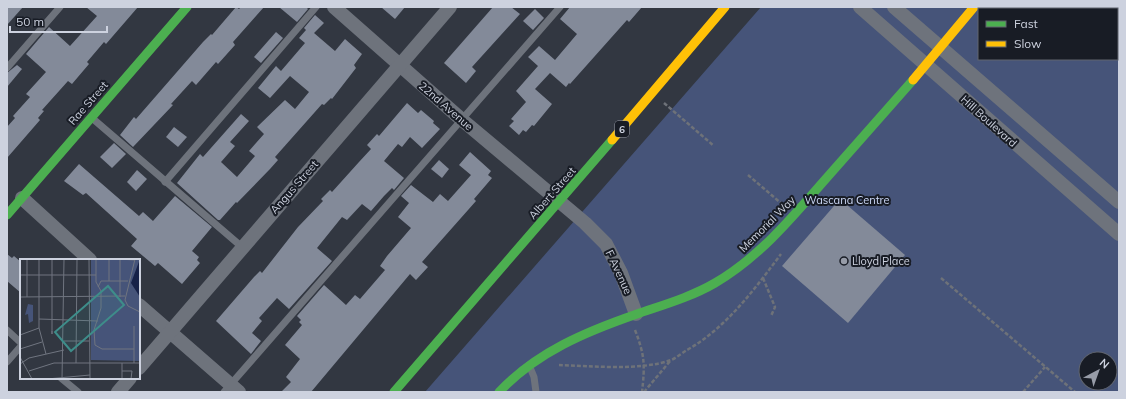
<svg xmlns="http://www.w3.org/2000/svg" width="1126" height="399" font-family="Mulish,sans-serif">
	<rect width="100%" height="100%" fill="#323741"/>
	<path fill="#465479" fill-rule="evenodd" d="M761,7H1119V392H425ZM979,9H1117V59H979ZM1086,359H1110V383H1086Z"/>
	<g fill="#838a99">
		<path d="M7,7H23L7,25Z"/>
		<path d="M86,7H138L106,44L104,42L87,62L89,64L72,84L68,81L42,110L44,111L38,118L40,120L7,158V127L15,118L13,116L30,97L26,94L46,72L26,54L49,27L70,46L97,16Z"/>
		<path d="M236,7L239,9L241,7H264L233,42L235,45L218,64L216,62L196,85L192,81L171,104L173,105L133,147L120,135L134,117L136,119L203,42L211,34L212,35Z"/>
		<path d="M279,7H306L308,9L297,22Z"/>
		<path d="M381,7H405L395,19Z"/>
		<path d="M493,7H511L520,14L472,67L476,71L466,83L444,63Z"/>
		<path d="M570,7H642L629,22L627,20L570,84L569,83L566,87L550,73L535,89L552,104L534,126L532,125L526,132L523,130L519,135L509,126L514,121L511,119L526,102L516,91L538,66L528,57L539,46L555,60L577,34L560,19Z"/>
		<path d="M535,9L544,18L533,30L523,21Z"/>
		<path d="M315,15L324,23L314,33L335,51L345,39L362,54L354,65L356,68L332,99L331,98L324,105L322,104L275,157L278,160L270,169L237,203L236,202L220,220H218L177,183L200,154L203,157L241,114L249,121L230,142L235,146L221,162L237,177L255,156L249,151L264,134L257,127L285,100L295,109L309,92L290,76L270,98L258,88L276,66L281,71L305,43L299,38L306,30L304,28Z"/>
		<path d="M276,32L283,38L261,63L254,57Z"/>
		<path d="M17,65L22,69L7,87V73Z"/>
		<path d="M407,103L418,113L421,110L434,121L433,123L440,129L422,148L410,137L402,147L398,144L384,161L404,178L394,190L392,188L384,196L371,211L362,204L347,220L342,217L317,248L332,261L289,309L277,298L259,318L262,321L252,333L261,341L251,354L216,321L254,277L260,271L262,273L298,227L323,201L321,199L330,190L332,192L359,162L371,149L367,145L377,134L379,136Z"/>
		<path d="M174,127L187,137L178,147L166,137Z"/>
		<path d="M114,143L126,154L112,168L100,157Z"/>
		<path d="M470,152L491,171L488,175L492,178L474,199L476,201L422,262L428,267L416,280L410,274L311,392H281L291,382L286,377L300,359L285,345L302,325L299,322L301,320L297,316L324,285L346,305L355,295L360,299L385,270L380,266L387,256L411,228L398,217L409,203L401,196L411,185L433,202L440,194L448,201L471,175L459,165Z"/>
		<path d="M439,160L449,169L442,178L431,169Z"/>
		<path d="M79,164L139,216L143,212L153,221L175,196L212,227L192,251L199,257L197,260L200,263L182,284L158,263L155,266L131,246L137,239L86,193L83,195L64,181Z"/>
		<path d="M137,170L147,179L136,191L127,182Z"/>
		<path d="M840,199L905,255L848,323L782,266Z"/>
		<path d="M7,254L12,258L14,256L21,262V293L7,281Z"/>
	</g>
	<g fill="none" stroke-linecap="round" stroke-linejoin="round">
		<g stroke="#6e7279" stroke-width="2.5" stroke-dasharray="4 2" stroke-linecap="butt">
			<path d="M664,103L714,146"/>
			<path d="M748,175L782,204"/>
			<path d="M763,278L775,307L771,316"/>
			<path d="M941,278L1075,392"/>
			<path d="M635,330C645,356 645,365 642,392"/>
			<path d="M559,365C591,366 641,371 671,360C676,358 682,353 687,350C726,328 754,290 781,254"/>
			<path d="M644,392L671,360"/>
			<path d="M1023,392L1045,367"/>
		</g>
		<g stroke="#6e737c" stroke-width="7">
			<path d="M7,68L60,7"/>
			<path d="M92,118L242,247"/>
			<path d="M165,182L316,7"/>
			<path d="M7,330L21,343"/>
			<path d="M7,362L21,346"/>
			<path d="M529,365L534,377L536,392"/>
			<path d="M61,378L78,392"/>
			<path d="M224,392L560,7"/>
		</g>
		<g stroke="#6e737c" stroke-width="14">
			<path d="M334,7L461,119L585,223L606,244L621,273L636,314"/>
			<path d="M860,7L1119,234"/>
			<path d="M894,7L1119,202"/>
			<path d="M22,198L90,260"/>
			<path d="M139,305L239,392"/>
			<path d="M139,368L450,7"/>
			<path d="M118,392L130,378"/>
		</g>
		<g stroke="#4caf50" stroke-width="9">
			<path d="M7,215L187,7"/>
			<path d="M394,392L612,140"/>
			<path d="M499,392C537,352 585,332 637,314C663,305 691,297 715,283C758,258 791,219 823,182C853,148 883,114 913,80"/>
		</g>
		<g stroke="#ffc107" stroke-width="9">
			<path d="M913,80L974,7"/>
			<path d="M612,140L725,7"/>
		</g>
	</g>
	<circle fill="#979ca8" stroke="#181c25" stroke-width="1.5" cx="844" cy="261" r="4"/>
	<g text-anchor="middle" stroke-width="4" stroke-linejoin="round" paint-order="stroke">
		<rect fill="#181c25" stroke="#979ba7" stroke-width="1" x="615" y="121" width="14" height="16" rx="3"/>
		<g font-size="10" font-weight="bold" fill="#cdd2df">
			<text x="622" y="133">6</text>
		</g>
		<g font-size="11" fill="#cdd2df" stroke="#181c25">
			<text transform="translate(88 103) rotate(-49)" y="4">Rae Street</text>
			<text transform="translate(446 106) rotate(41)" y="4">22nd Avenue</text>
			<text transform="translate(989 121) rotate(42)" y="4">Hill Boulevard</text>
			<text transform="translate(294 187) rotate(-49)" y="4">Angus Street</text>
			<text transform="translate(552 193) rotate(-49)" y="4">Albert Street</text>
			<text transform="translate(767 224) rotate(-45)" y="4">Memorial Way</text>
			<text transform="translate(619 272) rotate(65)" y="4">F Avenue</text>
		</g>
		<g font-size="11" fill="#cedaf8" stroke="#181c25">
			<text x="847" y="204">Wascana Centre</text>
		</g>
		<g font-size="11" fill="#cdd2df" stroke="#181c25" text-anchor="start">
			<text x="852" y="265">Lloyd Place</text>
		</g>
	</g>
	<g transform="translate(20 259)">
		<rect width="120" height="120" fill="#323741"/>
		<path d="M71,0H120V102L71,101ZM8,45L13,46V62L9,64L8,55L5,56Z" fill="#465479"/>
		<path d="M120,0V38L111,24Z" fill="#172248"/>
		<path fill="none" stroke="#707580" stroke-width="1" d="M7,0V38M19,0V69L26,95M69,0L70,120M76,0V23L81,32V49L74,71L75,86L82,90H114M76,0H89M100,0V38M100,0L114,1M115,0L105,41L108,47L120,53M0,16H76M89,22V0M78,28L81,22H108M0,38L105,37M19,60L78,62M114,67V104M32,72V75V0M0,76L19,69M44,82H69M0,90L22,83M0,98L12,120M56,104L57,0M70,104H120M102,104V120M0,105L9,99L44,91M9,112L34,104H70M102,112H112L111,120M27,120L70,116M42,120L44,0"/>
		<path fill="#3e8d8a" fill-opacity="0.15" stroke="#3e8d8a" stroke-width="2" d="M88,27L104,46L51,92L35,73Z"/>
		<rect width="120" height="120" fill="none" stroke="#cdd2df" stroke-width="2"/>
	</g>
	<rect width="1126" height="399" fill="none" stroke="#cdd2df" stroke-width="16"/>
	<rect x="978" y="8" width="140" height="52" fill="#181c25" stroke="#60656f"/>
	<rect x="986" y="21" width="20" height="6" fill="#4caf50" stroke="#60656f"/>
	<text x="1014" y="28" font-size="12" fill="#cdd2df">Fast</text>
	<rect x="986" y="41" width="20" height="6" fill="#ffc107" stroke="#60656f"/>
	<text x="1014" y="48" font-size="12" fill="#cdd2df">Slow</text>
	<g transform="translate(1098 371) rotate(41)"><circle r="19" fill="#181c25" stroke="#60656f"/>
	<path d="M0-3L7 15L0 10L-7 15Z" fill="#979ca8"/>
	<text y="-6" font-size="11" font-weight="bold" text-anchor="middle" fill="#cdd2df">N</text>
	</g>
	<path d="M10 26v6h97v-6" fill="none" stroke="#cdd2df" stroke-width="2"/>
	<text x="16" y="26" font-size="12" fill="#cdd2df" stroke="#181c25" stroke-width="3" paint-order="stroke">50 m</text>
</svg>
